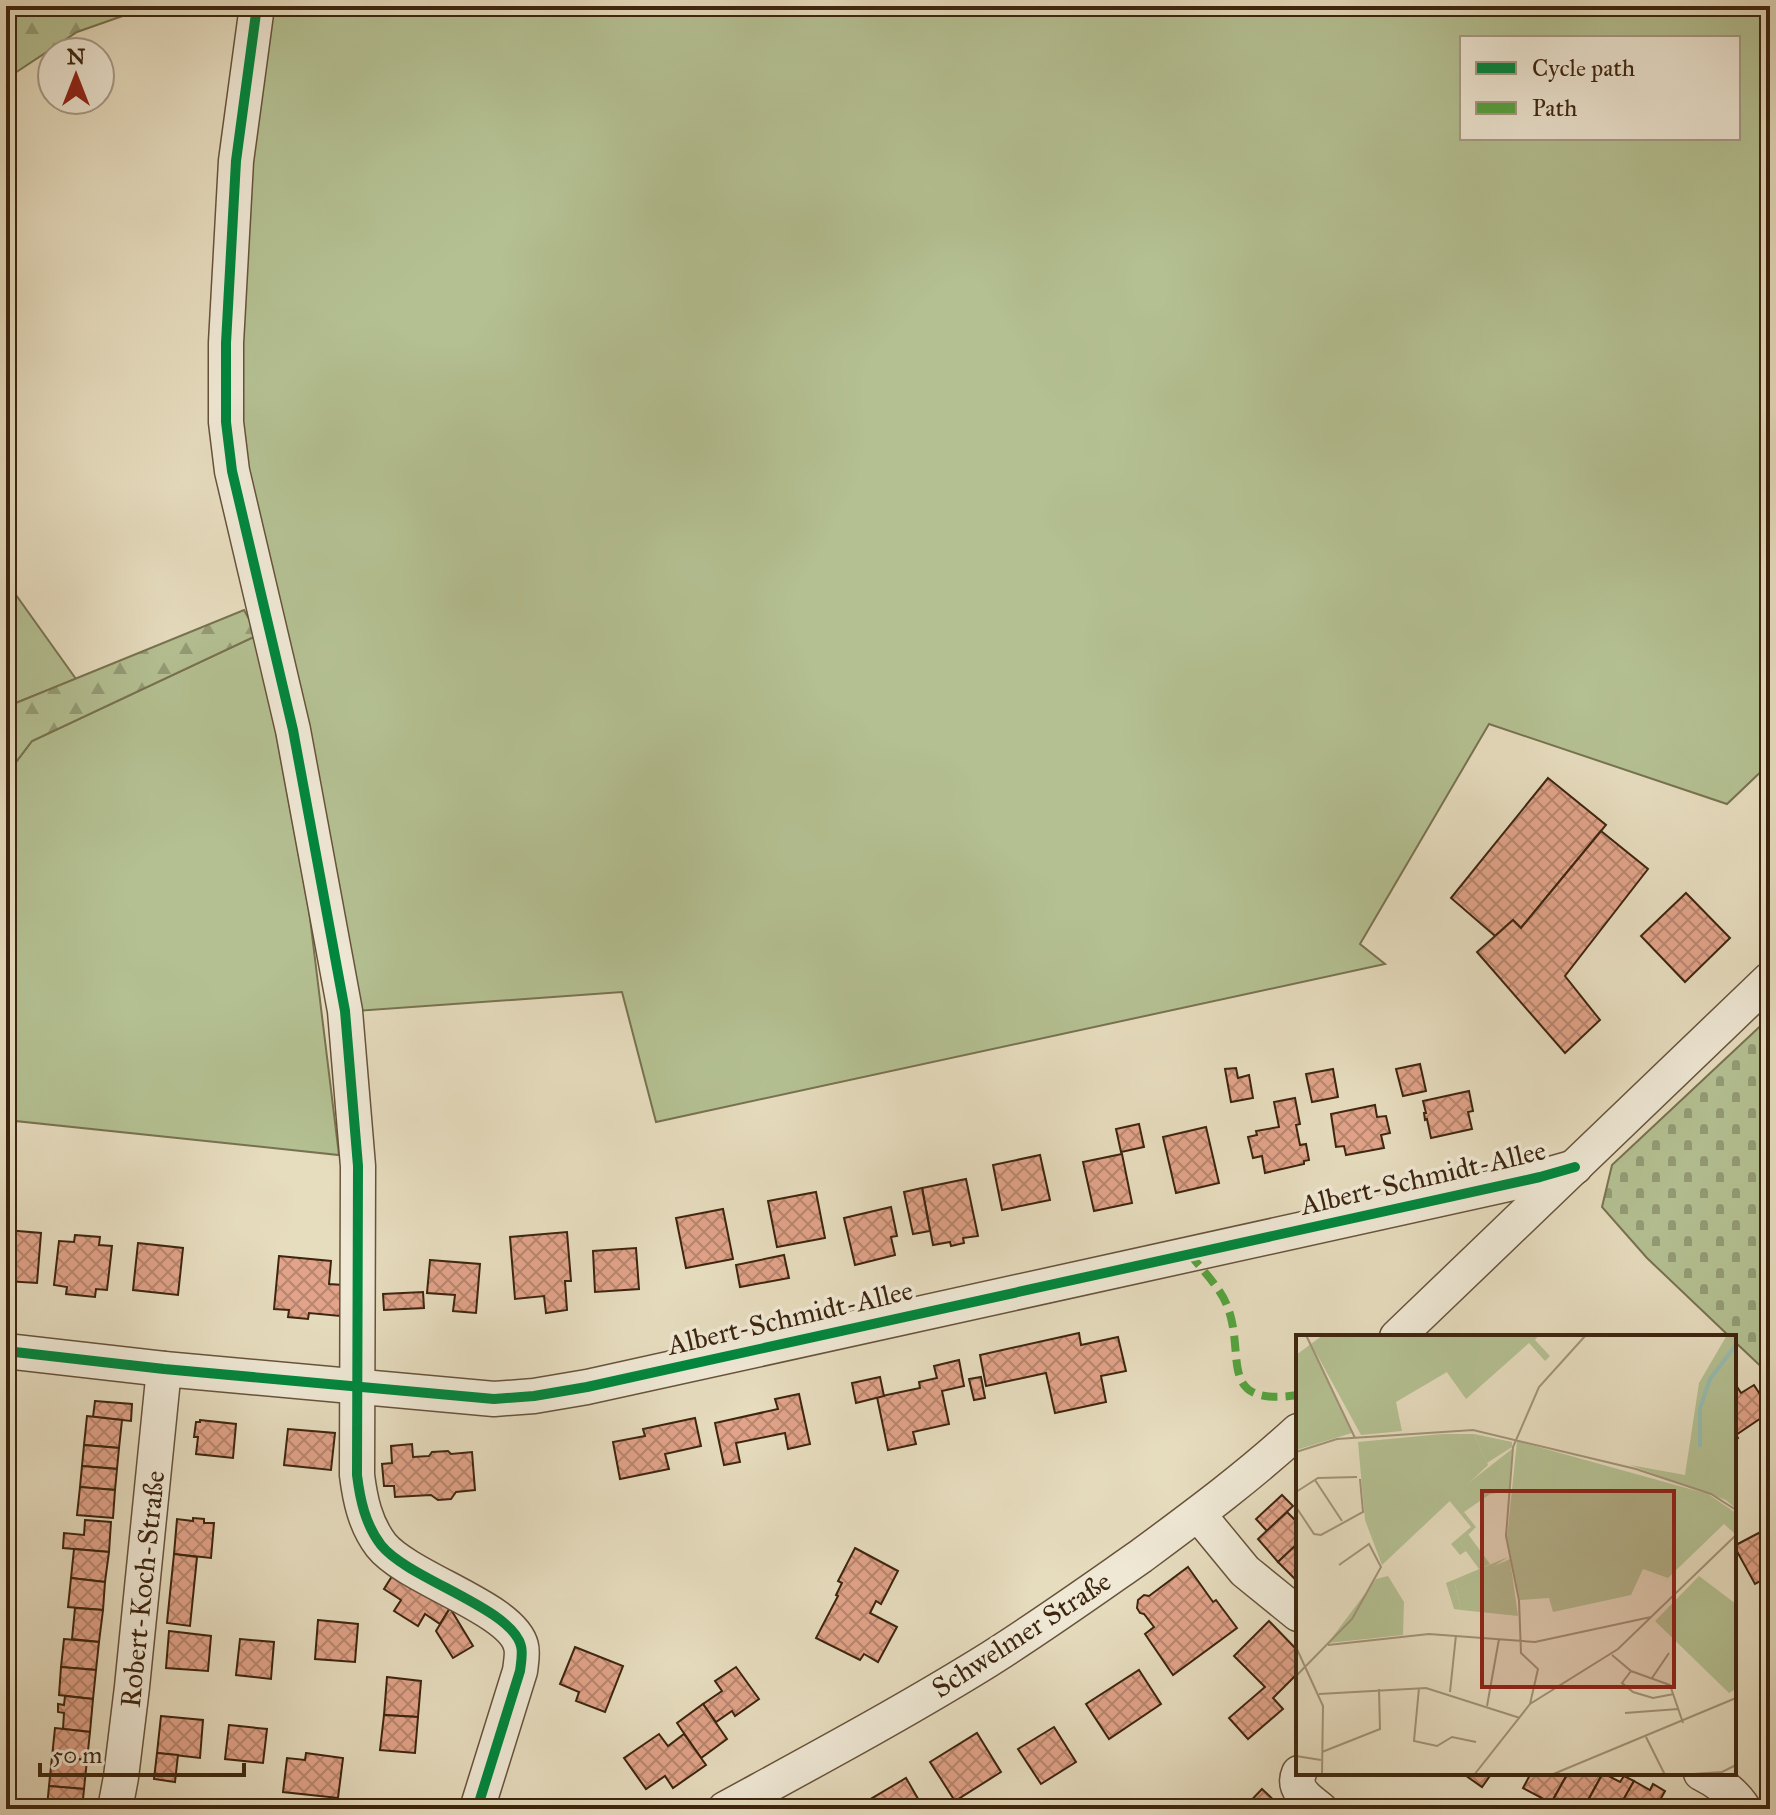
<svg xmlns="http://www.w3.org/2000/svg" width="1776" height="1815" font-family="'IM FELL Great Primer',serif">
	<defs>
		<pattern id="forest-firs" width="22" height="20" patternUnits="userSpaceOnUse" patternTransform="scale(2)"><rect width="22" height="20" fill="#b4c092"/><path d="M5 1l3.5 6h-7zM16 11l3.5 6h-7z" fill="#949c76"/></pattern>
		<pattern id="cemetery-stones" width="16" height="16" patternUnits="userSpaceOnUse" patternTransform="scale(2)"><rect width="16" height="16" fill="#b4c092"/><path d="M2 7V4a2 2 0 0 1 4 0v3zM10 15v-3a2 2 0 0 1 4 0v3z" fill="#949c76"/></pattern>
		<pattern id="building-cross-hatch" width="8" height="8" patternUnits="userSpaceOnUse" patternTransform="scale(2)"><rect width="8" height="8" fill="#e1a389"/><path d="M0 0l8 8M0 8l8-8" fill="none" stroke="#b8856e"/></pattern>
	</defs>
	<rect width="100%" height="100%" fill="#e6dcbe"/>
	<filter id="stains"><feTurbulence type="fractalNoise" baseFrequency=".0025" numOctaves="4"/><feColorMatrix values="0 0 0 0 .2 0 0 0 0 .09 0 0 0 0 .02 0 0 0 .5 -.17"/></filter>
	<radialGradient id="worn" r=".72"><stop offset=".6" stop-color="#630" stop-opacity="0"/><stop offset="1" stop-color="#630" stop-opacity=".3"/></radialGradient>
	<g fill="#b4c092" stroke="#787250" stroke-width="2" fill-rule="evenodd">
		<path d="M265,6H1770V763L1727,804L1489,724L1360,944L1385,964L656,1122L622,992L356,1011L249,506L234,338ZM1462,38H1738V138H1462Z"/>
		<path d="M6,581L76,679L6,707Z"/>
		<path d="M258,635L309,910L339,1155L6,1120V772L10,770L32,741Z"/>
	</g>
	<g fill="url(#forest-firs)" stroke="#787250" stroke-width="2">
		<path d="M6,6H151L77,32L6,79Z"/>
		<path d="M244,610L258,635L32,741L10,770L6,772V707Z"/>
	</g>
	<path fill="url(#cemetery-stones)" stroke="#787250" stroke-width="2" d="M1770,1017V1375L1734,1341V1337H1730L1647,1258L1602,1207L1612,1165Z"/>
	<g fill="url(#building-cross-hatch)" stroke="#3d250f" stroke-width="2">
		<path d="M1548,778L1606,825L1521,928L1513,920L1495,936L1451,898Z"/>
		<path d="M1601,831L1648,869L1565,976L1600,1020L1565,1053L1477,952L1513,920L1521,928Z"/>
		<path d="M1686,893L1730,938L1685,982L1641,936Z"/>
		<path d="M1420,1064L1426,1091L1403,1096L1396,1069Z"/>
		<path d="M1236,1068L1238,1078L1249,1075L1253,1098L1231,1102L1225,1069Z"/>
		<path d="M1333,1069L1338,1097L1312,1102L1306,1074Z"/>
		<path d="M1469,1091L1473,1111L1468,1112L1472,1129L1431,1138L1427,1119L1425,1120L1424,1113H1426L1423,1101Z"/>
		<path d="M1295,1098L1300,1124L1296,1125L1300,1145L1306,1144L1309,1160L1304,1161V1164L1265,1173L1262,1156L1253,1158L1248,1137L1257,1135L1256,1131L1279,1127L1274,1102Z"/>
		<path d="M1375,1105L1377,1117L1386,1116L1390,1133L1381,1135L1384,1148L1346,1155L1344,1146L1336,1147L1331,1114Z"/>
		<path d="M1139,1124L1144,1147L1121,1152L1116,1129Z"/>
		<path d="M1206,1127L1219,1183L1176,1193L1163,1137Z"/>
		<path d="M1122,1154L1132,1203L1094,1211L1083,1162Z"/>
		<path d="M1040,1155L1050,1200L1002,1210L993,1165Z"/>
		<path d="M966,1179L978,1236L963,1238L964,1243L951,1246L950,1242L933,1245L922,1188Z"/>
		<path d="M922,1188L930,1231L913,1234L904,1192Z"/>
		<path d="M816,1192L825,1238L777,1247L768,1201Z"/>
		<path d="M891,1207L897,1236L891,1237L895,1255L855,1265L844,1218Z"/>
		<path d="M723,1209L733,1259L686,1268L676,1218Z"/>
		<path d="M6,1230L41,1233L37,1283L6,1281Z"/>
		<path d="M567,1232L571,1281H565L567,1310L546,1313L544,1296L515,1299L510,1237Z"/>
		<path d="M75,1235L100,1237L99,1245L112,1246L107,1290L96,1289L95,1297L66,1294L67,1287L54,1285L59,1241L74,1242Z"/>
		<path d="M138,1243L183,1248L178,1295L133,1290Z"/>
		<path d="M636,1248L639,1289L595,1292L593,1251Z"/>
		<path d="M784,1255L789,1278L740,1287L736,1265Z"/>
		<path d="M279,1256L331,1261L329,1284L343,1285L340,1316L309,1313L308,1319L288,1317L289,1310L274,1309Z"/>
		<path d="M430,1260L480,1264L476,1313L453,1311L455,1295L427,1293Z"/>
		<path d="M423,1292L424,1308L384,1310L383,1294Z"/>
		<path d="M1079,1333L1081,1345L1118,1337L1126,1371L1101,1376L1106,1402L1055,1413L1046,1373L986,1386L980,1355Z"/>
		<path d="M959,1360L964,1386L942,1391L949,1424L913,1432L916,1444L888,1450L877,1397L920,1388L919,1382L937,1378L934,1366Z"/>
		<path d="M880,1377L884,1396L856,1403L852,1383Z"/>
		<path d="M981,1377L985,1398L974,1400L969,1379Z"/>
		<path d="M1734,1382L1741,1393L1754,1385L1770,1410V1412L1736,1435L1738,1438L1734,1441Z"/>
		<path d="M799,1394L810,1444L788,1449L785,1433L736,1443L740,1462L724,1465L715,1423L778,1409L775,1399Z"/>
		<path d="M95,1401L132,1404L131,1421L93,1417Z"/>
		<path d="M87,1416L122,1420L119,1448L84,1445Z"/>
		<path d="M695,1418L701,1446L665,1454L669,1469L620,1479L613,1442L645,1436L643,1429Z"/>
		<path d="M200,1420L236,1424L233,1458L196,1454L198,1437H194L196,1422H200Z"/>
		<path d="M288,1429L335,1433L331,1470L284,1465Z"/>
		<path d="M412,1444L413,1457L429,1456L432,1452L448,1451L451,1454L472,1452L475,1490L456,1492L451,1499L438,1500L431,1495L395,1497L394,1486H384L382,1464L392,1463L391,1446Z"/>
		<path d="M84,1445L119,1448L117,1469L82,1466Z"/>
		<path d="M82,1466L117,1469L115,1490L80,1487Z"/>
		<path d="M80,1487L115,1490L113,1518L77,1515Z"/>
		<path d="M1282,1495L1293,1506L1267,1531L1256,1519Z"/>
		<path d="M1287,1512L1298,1523V1543L1278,1562L1258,1539Z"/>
		<path d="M193,1518L204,1519V1523H214L211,1558L174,1554L177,1519L193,1521Z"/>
		<path d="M85,1520L111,1522L109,1552L63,1548L64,1533L84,1535Z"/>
		<path d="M1770,1527V1576L1755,1584L1734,1546Z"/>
		<path d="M1298,1543V1582L1278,1562Z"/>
		<path d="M855,1548L898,1571L881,1604L876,1601L870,1613L897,1627L878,1662L864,1654L860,1660L816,1638L838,1596L836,1595L842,1583L838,1581Z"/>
		<path d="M74,1549L109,1552L105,1582L71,1578Z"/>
		<path d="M174,1554L197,1557L190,1626L167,1623Z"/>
		<path d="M1188,1567L1213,1602L1216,1600L1237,1628L1173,1675L1145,1634L1154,1627L1144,1614L1140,1613L1137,1608L1138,1600L1144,1595L1149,1596Z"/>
		<path d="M394,1573L450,1608L440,1624L425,1614L418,1626L394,1611L401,1600L384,1589Z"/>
		<path d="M71,1578L105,1582L103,1610L68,1607Z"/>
		<path d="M75,1608L103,1610L99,1642L72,1639Z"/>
		<path d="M450,1608L473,1646L453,1658L436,1631Z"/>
		<path d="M318,1620L358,1624L355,1662L315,1659Z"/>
		<path d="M1269,1621L1298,1651V1673L1273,1698L1283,1709L1248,1739L1229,1718L1265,1687L1234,1656Z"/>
		<path d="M169,1631L211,1636L208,1671L166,1668Z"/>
		<path d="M64,1639L99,1642L96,1670L61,1667Z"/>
		<path d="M240,1639L274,1642L271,1679L236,1675Z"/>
		<path d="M575,1647L623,1666L605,1712L576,1701L579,1692L560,1684Z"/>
		<path d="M61,1667L96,1670L93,1699L59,1695Z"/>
		<path d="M736,1667L759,1699L735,1716L732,1711L716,1722L703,1704L722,1691L715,1681Z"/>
		<path d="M1139,1670L1161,1704L1109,1739L1086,1704Z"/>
		<path d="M387,1677L421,1681L418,1717L384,1715Z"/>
		<path d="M65,1696L93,1699L90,1732L63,1729L64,1713L58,1712V1704L64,1705Z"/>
		<path d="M703,1704L727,1739L701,1758L677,1723Z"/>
		<path d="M384,1715L418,1717L415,1753L380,1750Z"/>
		<path d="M161,1716L203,1720L200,1758L157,1753Z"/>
		<path d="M229,1725L267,1729L263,1763L225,1759Z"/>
		<path d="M1054,1727L1076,1762L1041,1784L1018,1749Z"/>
		<path d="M55,1728L90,1732L87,1760L52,1757Z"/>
		<path d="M977,1733L1001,1772L955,1801L930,1762Z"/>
		<path d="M659,1734L668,1746L684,1734L706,1765L673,1788L665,1776L646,1789L624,1758Z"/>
		<path d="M157,1753L178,1755L175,1782L154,1779Z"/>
		<path d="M306,1753L343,1758L338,1798L283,1792L287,1758L305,1760Z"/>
		<path d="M52,1757L87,1760L84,1789L49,1786Z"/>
		<path d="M1462,1773H1492L1482,1787Z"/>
		<path d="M1531,1773H1568L1551,1803L1523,1788Z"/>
		<path d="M1568,1773H1603L1583,1809H1573L1554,1798Z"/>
		<path d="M1603,1773L1620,1782L1624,1776L1634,1781L1618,1809H1590L1585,1806Z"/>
		<path d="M906,1778L924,1809H867L864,1803Z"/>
		<path d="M1634,1781L1650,1790L1653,1784L1665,1791L1655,1809H1618Z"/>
		<path d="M49,1786L84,1789L82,1809H59L47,1807Z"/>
		<path d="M1262,1789L1279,1805L1274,1809H1243Z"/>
	</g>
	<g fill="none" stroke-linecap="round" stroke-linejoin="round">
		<defs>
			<g id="minor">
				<path d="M257,6L236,161L226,343V422L232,471L293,730L345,1011L358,1166L357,1475C360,1499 365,1524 381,1545C408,1579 512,1608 521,1646C523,1653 521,1663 520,1671L477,1809"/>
				<path d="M1397,1337L1770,979"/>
				<path d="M6,1351L164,1369L494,1399L534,1396L587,1387L1540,1177L1575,1167"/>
				<path d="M1198,1514L1245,1571L1298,1614"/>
				<path d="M1299,1773C1292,1789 1308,1800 1320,1809"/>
				<path d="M1701,1773C1717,1781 1734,1793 1744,1809"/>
				<path d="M115,1809L121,1777L132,1687L164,1369"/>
				<path d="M725,1809C811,1762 897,1716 980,1665C1035,1631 1088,1593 1141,1556C1195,1516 1248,1477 1298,1431"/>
			</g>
		</defs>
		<use href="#minor" stroke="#67533b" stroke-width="37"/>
		<use href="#minor" stroke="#efe8d5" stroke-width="34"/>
		<path stroke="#54a33f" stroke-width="8" stroke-dasharray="16 8" stroke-linecap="butt" d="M1189,1253C1202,1270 1221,1288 1228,1308C1246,1357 1216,1407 1298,1395"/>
		<defs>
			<g id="cycleway">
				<path d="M257,6L236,161L226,343V422L232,471L293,730L345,1011L358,1166L357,1475C360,1499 365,1524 381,1545C408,1579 512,1608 521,1646C523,1653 521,1663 520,1671L477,1809"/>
				<path d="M6,1351L164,1369L494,1399L534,1396L587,1387L1540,1177L1575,1167"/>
			</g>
		</defs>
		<use href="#cycleway" stroke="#efe8d5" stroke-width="15"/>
		<use href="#cycleway" stroke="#00873e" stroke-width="10"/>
	</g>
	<g text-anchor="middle" stroke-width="7" stroke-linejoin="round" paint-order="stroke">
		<g font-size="28" fill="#3d250f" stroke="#efe8d5">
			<text transform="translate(1423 1177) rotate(-13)" y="10">Albert-Schmidt-Allee</text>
			<text transform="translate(790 1317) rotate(-13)" y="10">Albert-Schmidt-Allee</text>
			<text transform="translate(142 1589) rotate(-84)" y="10">Robert-Koch-Straße</text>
			<text transform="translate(1021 1634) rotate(-33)" y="10">Schwelmer Straße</text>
		</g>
	</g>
	<g transform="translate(1296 1335)">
		<rect width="440" height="440" fill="#e6dcbe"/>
		<path d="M27,0H148L129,5L151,37L100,67L106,96L65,100L19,16L56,98L0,115V20ZM431,0H440V174L430,165L334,130L389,140L403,48ZM146,99H178L192,130L86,230L69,185L62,107ZM221,106L412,159L440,178V194L438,198L428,189L372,243L347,234L335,260L257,277L253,263L224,265L211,203ZM172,199L194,229L183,234L164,208ZM214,224L222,281L165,275L159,249Z" fill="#b4c092"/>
		<path d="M148,0H243L239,5L254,21L249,26L233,8L170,64L128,5ZM178,99L216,107V112L191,128ZM216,114L213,156L194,159L168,177L180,192L164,208L170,216L164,220L155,209L175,192L152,164ZM212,222L187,239L159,249L165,275L158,274L150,248ZM92,241L108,267L107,300L32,308L80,244Z" fill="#b4c092"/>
		<path d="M403,241L440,269V354L433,358L359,286Z" fill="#b4c092"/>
		<path fill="none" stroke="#96bcb1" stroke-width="4" d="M404,112V73L414,44L440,10"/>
		<path fill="none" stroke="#a29378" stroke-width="2" d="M10,0L59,103M0,117L41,104L177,95L340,134L415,159L440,175M19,145L46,186M0,157L22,143L61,142M0,172L18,199L25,200L67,177L64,144M32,310L133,299L239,307L355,282M0,312L27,371L26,440M316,320L335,336L374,350L387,388M335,336L326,348L337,357L357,363L378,359M0,341L56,284L85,232L73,209L43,230M356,343L373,318M123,353L118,406L141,411L156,402L180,407M154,357L160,300M23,359L130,353L224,383M234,369L242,334L225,318L223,265L210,201L217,112L243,52L290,0M191,371L203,304M329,378L382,374M350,402L369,440M26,417L84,394L83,354M0,421L25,425M178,440L234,369L322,314L440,200M255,440L440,363M382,440L426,437L440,430"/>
		<path fill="#8f2418" fill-opacity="0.15" stroke="#8f2418" stroke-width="4" d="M186,156H378V352H186Z"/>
		<rect width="440" height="440" fill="none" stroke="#3d250f" stroke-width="4"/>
	</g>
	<rect width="1776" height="1815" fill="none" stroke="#e6dcbe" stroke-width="32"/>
	<rect x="8" y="8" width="1760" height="1799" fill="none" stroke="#3d250f" stroke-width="4"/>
	<rect x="16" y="16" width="1744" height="1783" fill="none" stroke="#3d250f" stroke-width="2"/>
	<rect x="1460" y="36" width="280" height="104" fill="#efe8d5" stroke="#a89a86" stroke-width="2"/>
	<rect x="1476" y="62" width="40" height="12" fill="#00873e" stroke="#a89a86" stroke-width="2"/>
	<text x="1532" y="76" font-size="24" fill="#3d250f">Cycle path</text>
	<rect x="1476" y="102" width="40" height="12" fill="#54a33f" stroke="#a89a86" stroke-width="2"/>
	<text x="1532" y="116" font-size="24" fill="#3d250f">Path</text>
	<g transform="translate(76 76)"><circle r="38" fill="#efe8d5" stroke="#a89a86" stroke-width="2"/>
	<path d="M0-6L14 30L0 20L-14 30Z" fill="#8f2418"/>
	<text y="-12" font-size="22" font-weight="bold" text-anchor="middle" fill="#3d250f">N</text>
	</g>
	<path d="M40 1763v12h204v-12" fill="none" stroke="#3d250f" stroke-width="4"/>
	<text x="52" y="1763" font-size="24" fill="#3d250f" stroke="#efe8d5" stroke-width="6" paint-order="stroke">50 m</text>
	<rect width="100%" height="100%" filter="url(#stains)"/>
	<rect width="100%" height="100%" fill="url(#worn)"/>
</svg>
